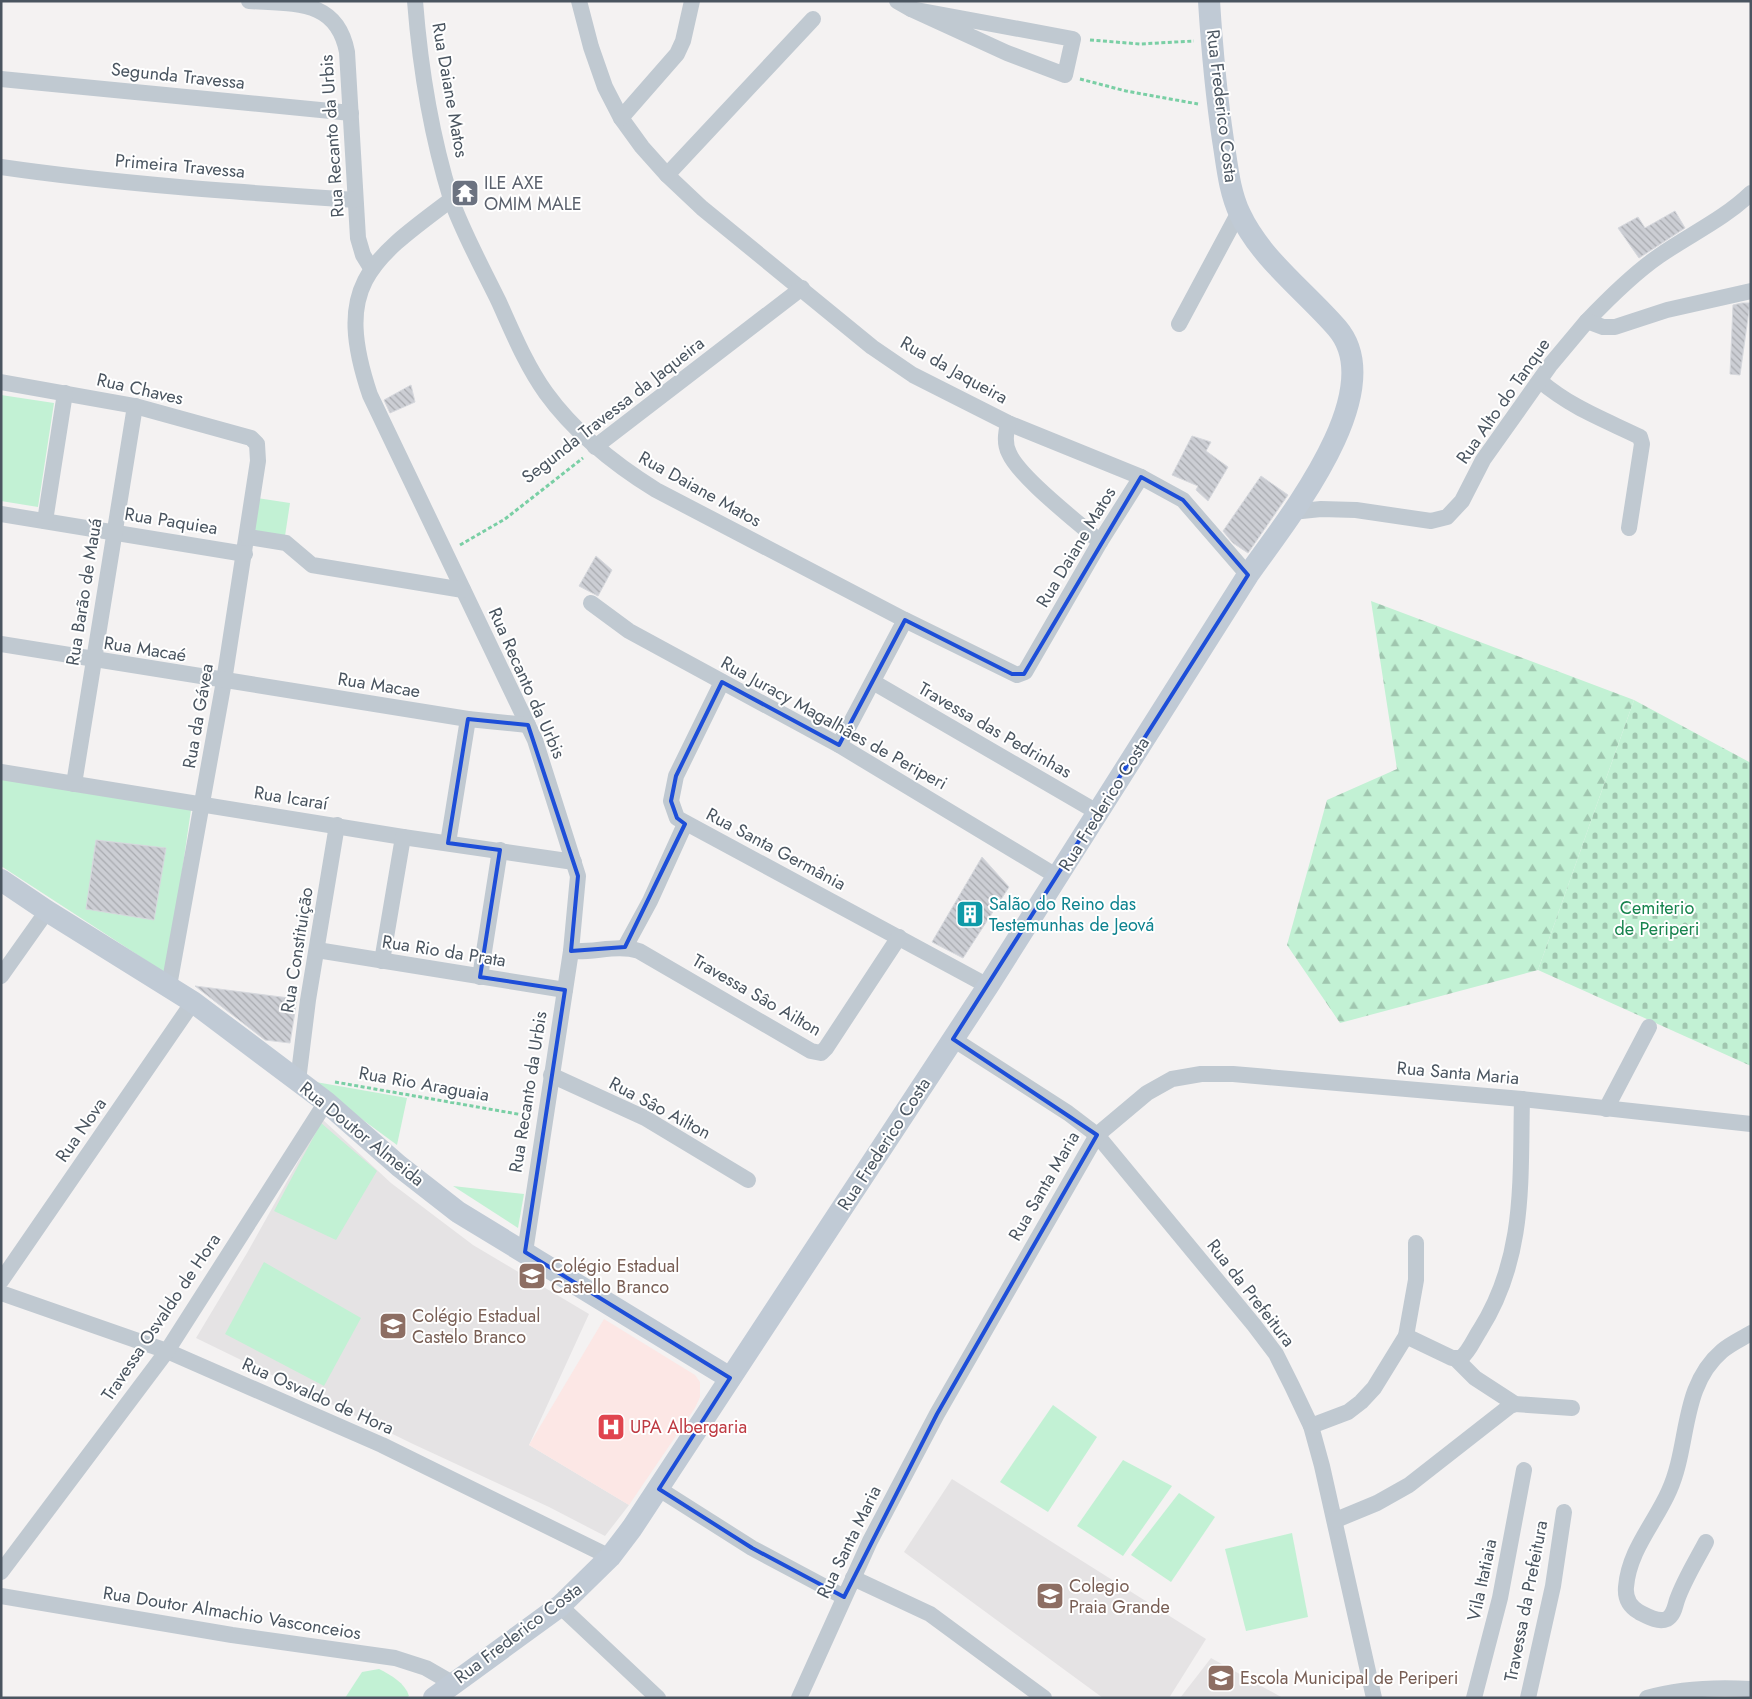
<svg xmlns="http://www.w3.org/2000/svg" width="1752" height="1699" font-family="Jost,sans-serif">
	<defs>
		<pattern id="forest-firs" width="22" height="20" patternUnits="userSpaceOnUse" patternTransform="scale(1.25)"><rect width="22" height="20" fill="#c2f1d4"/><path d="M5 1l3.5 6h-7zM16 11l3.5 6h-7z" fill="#a0c6af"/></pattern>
		<pattern id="cemetery-stones" width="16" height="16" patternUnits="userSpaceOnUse" patternTransform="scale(1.25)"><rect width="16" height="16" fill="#c2f1d4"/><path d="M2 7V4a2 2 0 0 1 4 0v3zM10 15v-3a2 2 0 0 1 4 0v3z" fill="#a0c6af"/></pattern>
		<pattern id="building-back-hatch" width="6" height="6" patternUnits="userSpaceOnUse" patternTransform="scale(1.25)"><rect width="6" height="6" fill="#ccced4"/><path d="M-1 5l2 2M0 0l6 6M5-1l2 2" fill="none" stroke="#a8aaaf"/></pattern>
	</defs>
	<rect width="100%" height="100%" fill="#f4f2f2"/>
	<g fill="#e5e3e4">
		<path d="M322,1119L391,1183L473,1245L589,1314L529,1445L629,1505L605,1536L549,1507L413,1444L196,1338L247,1253Z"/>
		<path d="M952,1479L1206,1639L1169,1698H1103L904,1552Z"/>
		<path d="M1211,1658L1283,1698H1180Z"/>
	</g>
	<path fill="#fce7e5" d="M604,1319L695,1375L700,1382V1397L695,1408L629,1505L529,1445Z"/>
	<g fill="#c2f1d4">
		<path d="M1,395L54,403L38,507L1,501Z"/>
		<path d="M257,498L290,503L285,536L253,534Z"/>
		<path d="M1,779L191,810L167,974L1,866Z"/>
		<path d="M310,1081L407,1098L397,1145Z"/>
		<path d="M321,1123L377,1171L336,1240L274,1211Z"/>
		<path d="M453,1186L524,1194L518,1228Z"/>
		<path d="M264,1262L361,1318L324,1386L225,1334Z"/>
		<path d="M1053,1405L1097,1437L1048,1512L1000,1482Z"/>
		<path d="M1123,1460L1172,1486L1123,1556L1077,1526Z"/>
		<path d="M1179,1493L1215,1517L1171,1582L1131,1555Z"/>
		<path d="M1292,1533L1308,1617L1246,1631L1225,1549Z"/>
		<path d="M379,1669C391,1675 405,1683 409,1696L406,1698H345L362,1672Z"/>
	</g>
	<path fill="url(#forest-firs)" d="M1371,601L1634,700L1538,970L1340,1023L1287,945L1327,800L1397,769Z"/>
	<path fill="url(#cemetery-stones)" d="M1634,700L1751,763V1066L1538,970Z"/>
	<g fill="url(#building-back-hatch)" stroke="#d6d8dd">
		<path d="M1675,211L1685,228L1639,258L1618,228L1638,217L1645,228Z"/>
		<path d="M1742,303H1750L1740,375L1730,374L1733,305Z"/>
		<path d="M411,385L415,402L390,413L384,400Z"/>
		<path d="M1192,436L1211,442L1206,451L1228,467L1208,501L1196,490L1198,486L1172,475Z"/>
		<path d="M1261,476L1288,495L1248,553L1233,543L1223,531Z"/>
		<path d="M596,556L612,570L598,596L579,586Z"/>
		<path d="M96,840L166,848L154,920L86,909Z"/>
		<path d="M982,857L1009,887L963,958L932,942Z"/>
		<path d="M195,986L297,999L290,1043L265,1040Z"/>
	</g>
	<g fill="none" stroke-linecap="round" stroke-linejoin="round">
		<g stroke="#7acfa5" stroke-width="3" stroke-dasharray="4 2.5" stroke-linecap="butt">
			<path d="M1090,40L1140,44L1194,41"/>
			<path d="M1080,79L1126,91L1198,104"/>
			<path d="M460,545L505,519L583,458"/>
			<path d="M335,1082L529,1116"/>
		</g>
		<g stroke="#c0c9d1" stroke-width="16">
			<path d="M249,1C297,4 337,0 347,52L358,238L363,255L371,268"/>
			<path d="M415,1C420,65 432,138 451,199C463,233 483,269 499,302C513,333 526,365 546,393C575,433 614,464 656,490L905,620L1017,675L1025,672L1100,542L1141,477"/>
			<path d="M579,1L591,47L605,87L621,118L642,147L667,175L702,208L872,347L913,375L1008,423L1141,477L1183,500L1248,575"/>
			<path d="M897,1L911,9"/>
			<path d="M911,9L1073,39L1065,75L1007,53Z"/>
			<path d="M1,79L351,113"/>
			<path d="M621,118L677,54L683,41L692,1"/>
			<path d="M1,167C118,184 237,192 355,200"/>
			<path d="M667,175L813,19"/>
			<path d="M452,199C369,261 333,285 370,395L535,740L578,876L571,951L525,1252"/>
			<path d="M1587,321C1609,298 1633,274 1659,256C1689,235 1724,219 1751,193"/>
			<path d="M1179,324L1239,212"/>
			<path d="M1540,381C1572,408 1603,419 1640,437L1642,444L1629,528"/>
			<path d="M1,382L135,406L251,438L257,444L258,461L224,681L169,986"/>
			<path d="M1008,423C1006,433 1004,443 1009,453C1019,477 1078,522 1100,542"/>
			<path d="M595,447L802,288"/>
			<path d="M1292,512L1321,509L1356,510L1431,521L1447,517L1462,501L1483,460L1551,364L1587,321L1603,327H1615L1667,310L1751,291"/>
			<path d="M1,514L245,554"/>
			<path d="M45,521L65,393"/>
			<path d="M248,537L286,543L312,565L463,590"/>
			<path d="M591,603L629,631L839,745L1058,877"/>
			<path d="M1,644L468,719L528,725"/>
			<path d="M722,682L676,776L671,801L677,818L988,986"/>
			<path d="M873,682L1097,812"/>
			<path d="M839,745L905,620"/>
			<path d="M1,772L403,837L574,862"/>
			<path d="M74,784L135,406"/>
			<path d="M448,843L468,719"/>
			<path d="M625,947L650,901L685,824"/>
			<path d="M317,950L565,990"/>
			<path d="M571,951C595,953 617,944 639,951L811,1051L821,1053L826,1048L899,937"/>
			<path d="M382,961L403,837"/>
			<path d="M1,976L47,911"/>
			<path d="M480,977L500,850"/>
			<path d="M953,1039L1068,1113L1097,1135L1254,1325L1276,1354L1292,1386L1311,1426L1322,1466L1374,1698"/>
			<path d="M551,1075L645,1118L748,1180"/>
			<path d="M298,1081L308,1000L337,825"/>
			<path d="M1606,1109L1649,1027"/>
			<path d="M1,1281L193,1002"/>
			<path d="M1,1293L167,1351L382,1445L610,1557"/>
			<path d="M1406,1336L1452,1358H1461C1469,1352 1474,1339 1480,1330C1526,1257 1520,1181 1522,1099"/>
			<path d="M1457,1360L1475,1378L1515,1404L1572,1408"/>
			<path d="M1311,1426L1348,1412L1361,1402L1374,1388L1406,1336L1416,1280V1243"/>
			<path d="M659,1489L752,1548L844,1597"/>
			<path d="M1336,1520L1377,1503L1409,1485L1510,1406L1515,1404"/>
			<path d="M1706,1542C1696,1561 1684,1580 1677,1600C1675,1606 1674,1615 1667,1619C1658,1623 1647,1616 1639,1612C1629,1606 1625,1598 1626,1587C1629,1550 1655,1523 1669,1491C1690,1445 1680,1387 1722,1351C1730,1344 1741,1339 1751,1333"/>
			<path d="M1,1572L167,1351L326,1102"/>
			<path d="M853,1578L930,1614L1044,1698"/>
			<path d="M1,1596L232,1635L395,1658L426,1668L452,1683"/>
			<path d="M560,1606L658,1698"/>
			<path d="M799,1698L870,1541L937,1414L1097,1135L1147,1093L1172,1079L1201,1074H1233L1522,1099L1751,1124"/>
			<path d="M1474,1698L1500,1598L1524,1470"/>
			<path d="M1528,1698L1553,1586L1564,1512"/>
			<path d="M1647,1698C1681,1688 1716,1687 1751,1689"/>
		</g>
		<g stroke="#c0cad5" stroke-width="22">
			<path d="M1,880L47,911L193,1002L326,1102L399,1166L458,1212L730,1378"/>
			<path d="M434,1698L560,1606L610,1557L632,1528L988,986L1248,575C1285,522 1392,392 1337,328C1305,291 1261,259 1240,214C1229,191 1227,164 1223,140C1216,94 1212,48 1209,1"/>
		</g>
	</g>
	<path fill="none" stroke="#1d4ed8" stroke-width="4" stroke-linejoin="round" d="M1141,477L1183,500L1248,575L953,1039L1097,1135L937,1414L844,1597L752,1548L659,1489L730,1378L525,1252L565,990L480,977L500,850L448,843L468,719L528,725L578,876L571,951L625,947L685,824L677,818L671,801L676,776L722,682L839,745L905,620L1012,674H1024Z"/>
	<defs>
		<symbol id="temple-square" viewBox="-11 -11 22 22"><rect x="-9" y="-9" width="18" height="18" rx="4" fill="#6b7280" stroke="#fff"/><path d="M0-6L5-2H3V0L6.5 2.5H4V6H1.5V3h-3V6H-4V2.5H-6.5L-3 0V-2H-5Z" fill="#fff"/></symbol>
		<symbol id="building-square" viewBox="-11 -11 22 22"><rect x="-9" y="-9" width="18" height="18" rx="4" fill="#0f9aa8" stroke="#fff"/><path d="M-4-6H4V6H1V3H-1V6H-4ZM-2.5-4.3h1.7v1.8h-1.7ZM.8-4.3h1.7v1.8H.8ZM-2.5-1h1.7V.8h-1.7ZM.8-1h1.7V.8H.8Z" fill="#fff"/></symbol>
		<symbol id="school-square" viewBox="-11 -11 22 22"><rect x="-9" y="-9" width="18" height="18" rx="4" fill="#8d6e63" stroke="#fff"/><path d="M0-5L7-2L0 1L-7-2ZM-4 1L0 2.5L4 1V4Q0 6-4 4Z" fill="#fff"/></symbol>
		<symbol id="hospital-square" viewBox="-11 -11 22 22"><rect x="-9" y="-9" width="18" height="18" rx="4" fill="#e0444e" stroke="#fff"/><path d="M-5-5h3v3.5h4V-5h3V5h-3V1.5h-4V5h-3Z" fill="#fff"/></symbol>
	</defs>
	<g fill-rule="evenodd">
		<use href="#temple-square" x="449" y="177" width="32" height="32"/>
		<use href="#building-square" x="954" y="898" width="32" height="32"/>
		<use href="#school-square" x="516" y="1260" width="32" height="32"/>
		<use href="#school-square" x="377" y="1310" width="32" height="32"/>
		<use href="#hospital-square" x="595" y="1411" width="32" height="32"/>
		<use href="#school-square" x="1034" y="1580" width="32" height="32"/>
		<use href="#school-square" x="1205" y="1662" width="32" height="32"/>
	</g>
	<g text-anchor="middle" stroke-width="4" stroke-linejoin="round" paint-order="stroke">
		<g font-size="18" fill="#4a5560" stroke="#fff">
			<text transform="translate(178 76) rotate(6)" y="6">Segunda Travessa</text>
			<text transform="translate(450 90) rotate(80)" y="6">Rua Daiane Matos</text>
			<text transform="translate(1222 106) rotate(83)" y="6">Rua Frederico Costa</text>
			<text transform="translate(332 136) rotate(-94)" y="6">Rua Recanto da Urbis</text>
			<text transform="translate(180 166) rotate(5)" y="6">Primeira Travessa</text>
			<text transform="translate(954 370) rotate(29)" y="6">Rua da Jaqueira</text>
			<text transform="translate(140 389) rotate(13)" y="6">Rua Chaves</text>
			<text transform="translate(1503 401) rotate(-55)" y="6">Rua Alto do Tanque</text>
			<text transform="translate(613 410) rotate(-38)" y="6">Segunda Travessa da Jaqueira</text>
			<text transform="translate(700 489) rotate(29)" y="6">Rua Daiane Matos</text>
			<text transform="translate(171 521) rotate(9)" y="6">Rua Paquiea</text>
			<text transform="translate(1076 547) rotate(-59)" y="6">Rua Daiane Matos</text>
			<text transform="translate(84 592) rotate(-81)" y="6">Rua Barão de Mauá</text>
			<text transform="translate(145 649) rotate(9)" y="6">Rua Macaé</text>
			<text transform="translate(527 683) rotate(66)" y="6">Rua Recanto da Urbis</text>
			<text transform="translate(379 685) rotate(9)" y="6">Rua Macae</text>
			<text transform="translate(198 716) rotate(-80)" y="6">Rua da Gávea</text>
			<text transform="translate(834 723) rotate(29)" y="6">Rua Juracy Magalhâes de Periperi</text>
			<text transform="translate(995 730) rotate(30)" y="6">Travessa das Pedrinhas</text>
			<text transform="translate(291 798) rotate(9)" y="6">Rua Icaraí</text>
			<text transform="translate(1104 804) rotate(-58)" y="6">Rua Frederico Costa</text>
			<text transform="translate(776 849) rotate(28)" y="6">Rua Santa Germânia</text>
			<text transform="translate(297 950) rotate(-81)" y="6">Rua Constituição</text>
			<text transform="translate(444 951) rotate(9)" y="6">Rua Rio da Prata</text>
			<text transform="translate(757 995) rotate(30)" y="6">Travessa Sâo Ailton</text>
			<text transform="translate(1458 1073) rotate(5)" y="6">Rua Santa Maria</text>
			<text transform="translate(424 1084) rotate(10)" y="6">Rua Rio Araguaia</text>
			<text transform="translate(528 1092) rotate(-81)" y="6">Rua Recanto da Urbis</text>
			<text transform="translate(660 1108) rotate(28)" y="6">Rua Sâo Ailton</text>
			<text transform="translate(81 1130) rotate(-55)" y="6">Rua Nova</text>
			<text transform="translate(362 1134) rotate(39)" y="6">Rua Doutor Almeida</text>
			<text transform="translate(884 1144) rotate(-57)" y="6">Rua Frederico Costa</text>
			<text transform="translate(1044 1186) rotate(-60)" y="6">Rua Santa Maria</text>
			<text transform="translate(1251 1293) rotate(52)" y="6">Rua da Prefeitura</text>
			<text transform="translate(161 1317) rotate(-56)" y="6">Travessa Osvaldo de Hora</text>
			<text transform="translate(318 1396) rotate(24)" y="6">Rua Osvaldo de Hora</text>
			<text transform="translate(849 1542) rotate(-64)" y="6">Rua Santa Maria</text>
			<text transform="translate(1482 1580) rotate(-78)" y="6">Vila Itatiaia</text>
			<text transform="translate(1526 1601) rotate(-79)" y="6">Travessa da Prefeitura</text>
			<text transform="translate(232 1613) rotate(9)" y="6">Rua Doutor Almachio Vasconceios</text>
			<text transform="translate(518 1633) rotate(-37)" y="6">Rua Frederico Costa</text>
		</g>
		<g font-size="18" fill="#5b616d" stroke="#fff" text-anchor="start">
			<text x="484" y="189">ILE AXE<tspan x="484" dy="21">OMIM MALE</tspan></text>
		</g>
		<g font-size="18" fill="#0d838f" stroke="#fff" text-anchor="start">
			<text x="989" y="910">Salão do Reino das<tspan x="989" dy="21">Testemunhas de Jeová</tspan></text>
		</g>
		<g font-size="18" fill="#17844e" stroke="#fff">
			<text x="1657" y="914">Cemiterio<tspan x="1657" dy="21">de Periperi</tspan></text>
		</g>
		<g font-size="18" fill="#785e54" stroke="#fff" text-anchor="start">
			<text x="551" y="1272">Colégio Estadual<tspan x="551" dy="21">Castello Branco</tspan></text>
			<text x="412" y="1322">Colégio Estadual<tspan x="412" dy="21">Castelo Branco</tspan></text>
			<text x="1069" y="1592">Colegio<tspan x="1069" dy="21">Praia Grande</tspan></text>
			<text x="1240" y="1684">Escola Municipal de Periperi</text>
		</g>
		<g font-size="18" fill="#be3a42" stroke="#fff" text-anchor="start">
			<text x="630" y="1433">UPA Albergaria</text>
		</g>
	</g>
	<rect width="1752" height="1699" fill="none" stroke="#4a5560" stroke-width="5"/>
</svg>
